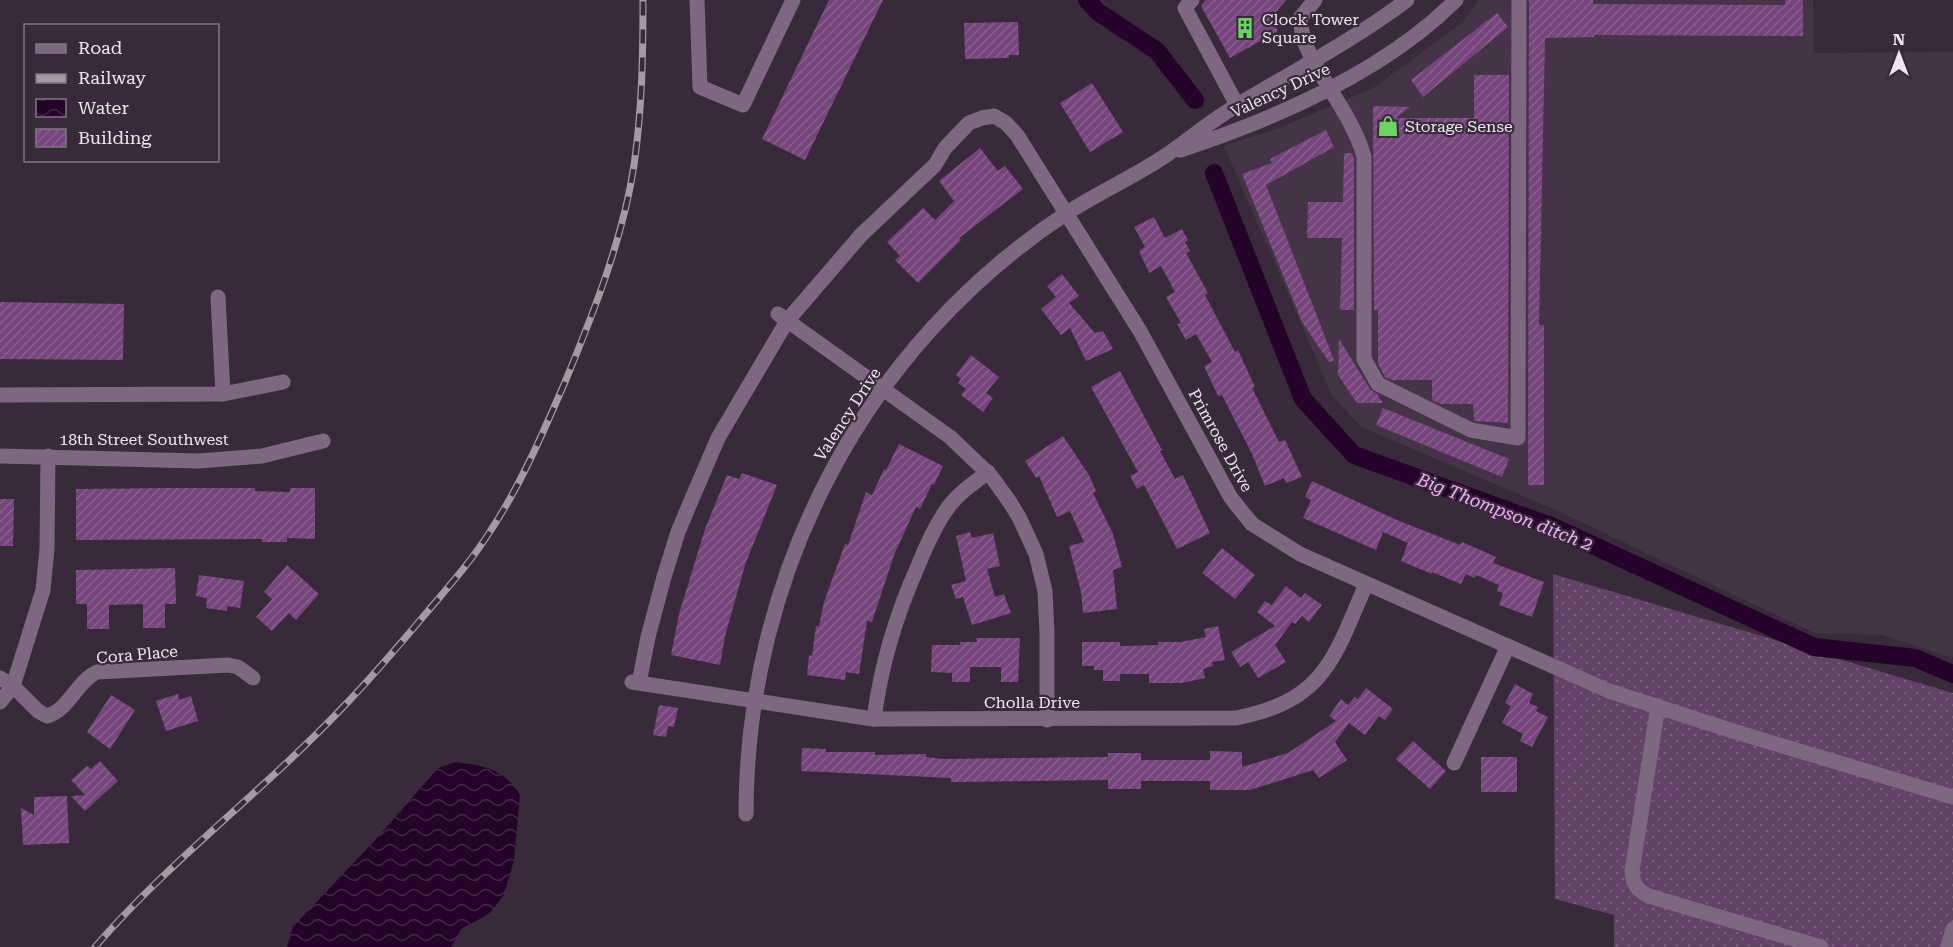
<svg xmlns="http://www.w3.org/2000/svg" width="1953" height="947" font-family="'Roboto Serif',serif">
	<defs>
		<pattern id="grass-dots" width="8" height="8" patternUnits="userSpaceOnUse" patternTransform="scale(1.5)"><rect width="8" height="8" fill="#624266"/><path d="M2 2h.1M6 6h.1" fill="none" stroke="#795d7c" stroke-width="1.8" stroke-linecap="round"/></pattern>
		<pattern id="water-waves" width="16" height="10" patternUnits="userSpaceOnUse" patternTransform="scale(1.5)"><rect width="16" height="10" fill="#240229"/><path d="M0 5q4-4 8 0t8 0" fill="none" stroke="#442748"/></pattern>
		<pattern id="building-hatch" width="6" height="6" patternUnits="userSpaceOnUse" patternTransform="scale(1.5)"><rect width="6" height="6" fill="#75457c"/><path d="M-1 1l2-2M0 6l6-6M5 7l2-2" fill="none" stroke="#89608f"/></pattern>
	</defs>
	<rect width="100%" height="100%" fill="#392a3b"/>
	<path fill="#453348" d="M1478,0H1813L1814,53L1953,52V657L1946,656L1883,635L1814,633L1556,510L1361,427L1332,395L1224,146L1279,128L1373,88L1463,22Z"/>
	<path fill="url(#grass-dots)" d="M1553,574L1953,693V947H1614V915L1555,899Z"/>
	<path fill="url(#water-waves)" d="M455,762C482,765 505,769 520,795L514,860L504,895L489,914L461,929L451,947H287L293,927L379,836L438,768Z"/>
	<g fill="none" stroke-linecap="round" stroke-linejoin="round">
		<g stroke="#240229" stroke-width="18">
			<path d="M1087,0L1098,12L1157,51L1195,100"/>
			<path d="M1214,173L1303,399L1354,455L1551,526L1814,647L1915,658L1953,674"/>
		</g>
	</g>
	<g fill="url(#building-hatch)">
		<path d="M829,0H883L805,160L762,139Z"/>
		<path d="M1206,0H1286L1276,12L1281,21L1274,24L1278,31L1230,58L1201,6Z"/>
		<path d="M1529,0H1593V4L1785,5V0H1803V36L1594,35V37L1545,38L1539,325H1544V485H1528Z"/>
		<path d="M1497,13L1508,27L1423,97L1411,80Z"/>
		<path d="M1018,22L1019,55H1009V58L965,59L964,23Z"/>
		<path d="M1474,75H1509L1508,423L1474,421L1473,404H1440L1432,400V380H1392L1385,377L1378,364V310H1374L1373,106L1410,107L1396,118H1474Z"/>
		<path d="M1092,83L1123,132L1090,152L1060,103Z"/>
		<path d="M1326,130L1334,147L1266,185L1334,360L1329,362L1302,322L1242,174L1272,163L1270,159Z"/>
		<path d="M980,148L998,171L1005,166L1023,189L959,238L961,240L918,283L895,260L900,256L887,242L923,208L935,220L954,201L939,181Z"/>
		<path d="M1344,153H1352L1354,159V310H1340L1342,238H1307L1308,202H1343Z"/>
		<path d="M1154,217L1165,238L1182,229L1188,240L1185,242L1190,251L1186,253L1208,293L1205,295L1235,352L1238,350L1255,387L1252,388L1279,442L1285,440L1302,477L1286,483L1284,478L1265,486L1252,454L1222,395L1218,396L1204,366L1212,362L1196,334L1186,340L1177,324L1181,323L1166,297L1175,292L1161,266L1149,273L1139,251L1145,247L1134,227Z"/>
		<path d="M1062,274L1079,296L1069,303L1095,333L1103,331L1113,349L1086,361L1070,328L1061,335L1041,309L1056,297L1047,286Z"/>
		<path d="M0,302L124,304L123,360L0,359Z"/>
		<path d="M1339,339L1370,389L1377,394L1383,403H1357L1338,375Z"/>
		<path d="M971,355L999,377L986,393L993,398L983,412L961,395L966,389L958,383L961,379L956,375Z"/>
		<path d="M1120,371L1162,450L1160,451L1175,479L1183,475L1210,533L1177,549L1144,485L1137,489L1130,476L1138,472L1091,387Z"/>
		<path d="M1383,408L1509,459L1502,477L1376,425Z"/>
		<path d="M1063,436L1089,475L1096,491L1093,493L1113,534L1122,567L1113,570L1117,609L1083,613L1081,592L1069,546L1084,542L1070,511L1057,517L1039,476L1036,478L1025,461Z"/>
		<path d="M899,444L943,466L934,485L932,484L920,509L916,507L894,555L872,622L867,621L859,674L846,672L845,680L807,675L809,655L812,656L816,626H819L824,602L845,544L848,545L866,492L872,495L884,469L886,470Z"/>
		<path d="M742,473L777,485L745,565L725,636L720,665L671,655L679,614L705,529L727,475L739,479Z"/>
		<path d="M1312,481L1397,520L1460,545L1462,542L1496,557L1493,563L1544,582L1532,617L1499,605L1503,593L1497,591L1499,585L1476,575L1474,578L1466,574L1461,584L1432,572V574L1401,561L1408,543L1383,532L1376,550L1303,518L1311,500L1305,497Z"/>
		<path d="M167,488H255V491L290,492V488H315V539L287,538V542H262V539L76,540V489Z"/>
		<path d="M0,499H14L13,546H0Z"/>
		<path d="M970,532L972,538L993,533L1000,566L987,569L995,597L1004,594L1011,613L972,625L963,597L956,599L951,585L966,581L956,536Z"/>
		<path d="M1222,548L1255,575L1235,599L1202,573Z"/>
		<path d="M287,565L319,594L296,620L289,613L272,631L256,617L272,599L264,592Z"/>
		<path d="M175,568L176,604H165V628H143V604L109,605V629H87V604H76V570Z"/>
		<path d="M199,575L244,581L240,608L227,606V611L206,608L207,598L196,596Z"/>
		<path d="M1286,586L1301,598L1305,593L1322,605L1309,622L1302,616L1295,624L1292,622L1275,645L1286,662L1258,678L1248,662L1240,667L1231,652L1275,626L1257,612L1265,601L1272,605Z"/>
		<path d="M1218,626L1225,660L1212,662L1213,666L1203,669L1205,678L1182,683H1149V674H1120V681H1103V670H1094V666H1082V642H1120V646L1158,645V642H1180L1206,637L1204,629Z"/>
		<path d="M976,638H1020L1018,682H1001V667H970V682H952V673L931,672L932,645H960V642H977Z"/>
		<path d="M1515,684L1533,694L1529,703L1538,707L1536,711L1548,717L1532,747L1520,741L1523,734L1502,723L1511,706L1505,703Z"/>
		<path d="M1366,688L1393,709L1385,720L1379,716L1365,735L1349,723L1335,742L1347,760L1319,778L1313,770L1250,790H1210V781H1141V789H1108V780L951,782V778L801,771L802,748L826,749L825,752H875V755L926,754V757L944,759L1108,757V753H1141V760H1210V751L1242,752V767L1288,753L1336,721L1329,716L1341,699L1348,705L1355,697L1358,699Z"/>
		<path d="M178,694L179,700L191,696L198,721L166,731L156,701Z"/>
		<path d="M111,695L135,710L110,749L87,732Z"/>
		<path d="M659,705L678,708L674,727L668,726L666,737L653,735Z"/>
		<path d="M1413,741L1446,771L1430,789L1396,759Z"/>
		<rect x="1481" y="757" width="36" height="35"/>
		<path d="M100,761L118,781L85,811L71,796L85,795L71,780L87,766L91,769Z"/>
		<path d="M67,796L69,843L23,845L21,808L34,815V797Z"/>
	</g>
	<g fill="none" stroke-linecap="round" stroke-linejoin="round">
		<g stroke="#7e6881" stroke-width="15">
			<path d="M697,0L700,87L743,105L793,0"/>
			<path d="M1192,0L1185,8L1237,105"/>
			<path d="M1315,0L1300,18C1301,25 1302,34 1304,41C1320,82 1353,115 1364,157V359L1378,384L1471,430L1518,438L1519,0"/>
			<path d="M1180,150C1275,119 1385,71 1456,0"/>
			<path d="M778,314L950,437L991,476L1009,501L1019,517L1036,554L1045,591L1047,633V720"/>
			<path d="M223,394L283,382"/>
			<path d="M0,395L223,394L218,297"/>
			<path d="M0,456L199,461L262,456L323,441"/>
			<path d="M0,678L13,686L38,711L47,716C69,710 76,682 97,672L228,665L238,667L253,678"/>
			<path d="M632,682L873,719L1236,718C1324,701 1334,659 1366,584"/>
			<path d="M639,683L648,637L664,577L678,532L691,501L718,438L787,321L861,235L935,165L945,148L969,123L982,118L994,116L1006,123L1017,135L1140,331L1231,498L1252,524L1300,554L1609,691L1736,732L1953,797"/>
			<path d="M0,702L13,686L43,590L47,549L48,456"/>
			<path d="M1658,706L1632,871C1633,885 1637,890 1649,896L1821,947"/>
			<path d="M874,719C881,665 896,615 918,566C926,546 935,526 947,509C957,494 974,483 988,472"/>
			<path d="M1454,763L1508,646"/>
			<path d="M746,814C746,574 865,345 1067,213C1099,192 1136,176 1168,154C1191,138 1212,120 1236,106C1294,71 1354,40 1407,0"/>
			<path d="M1948,947L1953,929"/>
		</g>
		<defs>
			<path id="rail" d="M95,947C171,859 265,790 345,705C374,675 401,643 428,611C450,585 473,559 491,530C521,484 543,433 565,382C593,314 623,239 634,165C642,111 643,55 643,0"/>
		</defs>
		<use href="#rail" stroke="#a599a6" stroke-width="7"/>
		<use href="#rail" stroke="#392a3b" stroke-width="4.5" stroke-dasharray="14" stroke-linecap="butt"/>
	</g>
	<defs>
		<symbol id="building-bare" viewBox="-9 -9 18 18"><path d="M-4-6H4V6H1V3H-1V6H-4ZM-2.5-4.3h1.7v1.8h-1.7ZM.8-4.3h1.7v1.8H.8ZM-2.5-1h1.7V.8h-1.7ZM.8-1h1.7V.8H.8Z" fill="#6bd363" stroke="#392a3b" stroke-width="2.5" paint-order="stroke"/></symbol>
		<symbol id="shop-bare" viewBox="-9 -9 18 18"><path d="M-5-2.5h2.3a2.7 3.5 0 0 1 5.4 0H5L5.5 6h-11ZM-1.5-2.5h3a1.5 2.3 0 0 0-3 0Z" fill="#6bd363" stroke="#392a3b" stroke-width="2.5" paint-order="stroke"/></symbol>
	</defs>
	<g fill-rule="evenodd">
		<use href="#building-bare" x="1230" y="13" width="30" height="30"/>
		<use href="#shop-bare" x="1373" y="111" width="30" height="30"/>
	</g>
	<g text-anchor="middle" stroke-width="4.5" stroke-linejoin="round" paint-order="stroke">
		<g font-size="16" fill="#efe5f0" stroke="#392a3b" text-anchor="start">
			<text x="1262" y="25">Clock Tower<tspan x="1262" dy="18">Square</tspan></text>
			<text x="1405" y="132">Storage Sense</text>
		</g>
		<g font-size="16" fill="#efe5f0" stroke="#392a3b">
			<text transform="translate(1280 90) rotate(-25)" y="6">Valency Drive</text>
			<text transform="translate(847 414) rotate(-57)" y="6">Valency Drive</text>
			<text x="144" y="445">18th Street Southwest</text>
			<text transform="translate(1221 440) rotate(61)" y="6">Primrose Drive</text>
			<text transform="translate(137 654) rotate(-5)" y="6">Cora Place</text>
			<text x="1032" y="708">Cholla Drive</text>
		</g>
		<g font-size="18" font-style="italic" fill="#f3acfc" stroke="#392a3b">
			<text transform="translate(1505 512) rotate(21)" y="6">Big Thompson ditch 2</text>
		</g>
	</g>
	<rect x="24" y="24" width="195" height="138" fill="#392a3b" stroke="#827583" stroke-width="1.5"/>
	<rect x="36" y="44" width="30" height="9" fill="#7e6881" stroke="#827583" stroke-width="1.5"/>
	<text x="78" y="54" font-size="18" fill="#efe5f0">Road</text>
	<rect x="36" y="74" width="30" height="9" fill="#a599a6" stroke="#827583" stroke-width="1.5"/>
	<text x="78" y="84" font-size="18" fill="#efe5f0">Railway</text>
	<rect x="36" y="99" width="30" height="18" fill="url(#water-waves)" stroke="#827583" stroke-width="1.5"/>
	<text x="78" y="114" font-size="18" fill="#efe5f0">Water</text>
	<rect x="36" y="129" width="30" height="18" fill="url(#building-hatch)" stroke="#827583" stroke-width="1.5"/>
	<text x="78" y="144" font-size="18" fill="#efe5f0">Building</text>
	<g transform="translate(1899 54)" stroke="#392a3b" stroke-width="4.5" paint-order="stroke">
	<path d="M0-4.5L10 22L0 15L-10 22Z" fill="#efe5f0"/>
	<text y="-9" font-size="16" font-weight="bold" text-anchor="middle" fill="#efe5f0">N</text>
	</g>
</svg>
